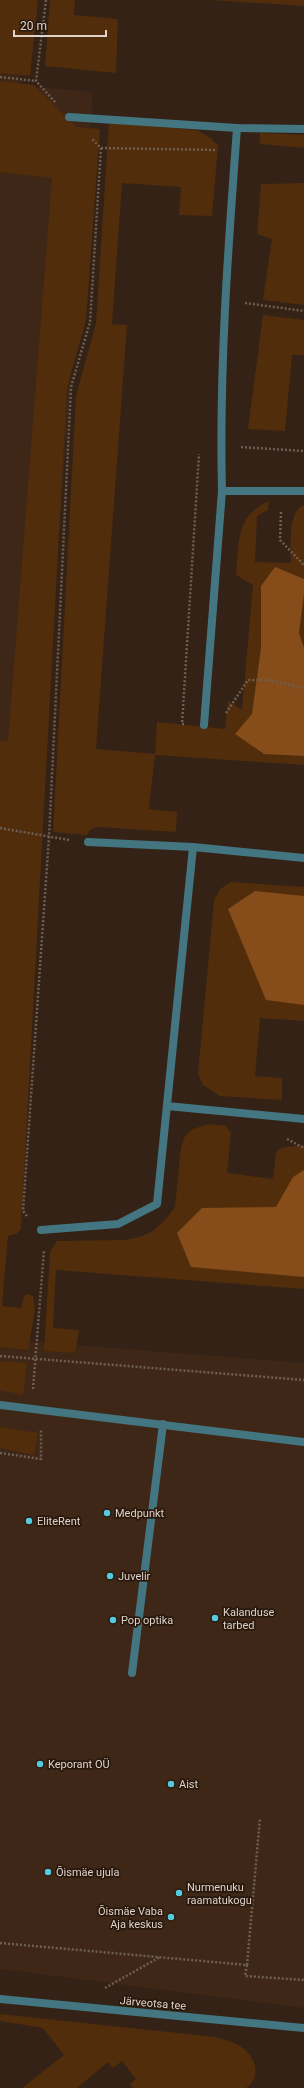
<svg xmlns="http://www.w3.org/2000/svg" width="304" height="2088" font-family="Roboto,sans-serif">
	<rect width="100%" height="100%" fill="#332215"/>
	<g fill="#3e2716">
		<path d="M0,0H25L19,85L93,92L0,1298Z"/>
		<path d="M0,1339L304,1363V2008L0,1969Z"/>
	</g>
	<g fill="#522d0c">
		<path d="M0,0H38L30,76L0,73Z"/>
		<path d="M50,0H75L74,15L118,19L116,73L45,66Z"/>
		<path d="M210,0H304V6Z"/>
		<path d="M0,81L34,85L76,127L100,129L86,321L67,387L21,1229L16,1234L8,1236L2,1306L21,1308L24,1296L27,1294L33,1296L35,1310L28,1350L0,1347V741L8,742L52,178L0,172Z"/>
		<path d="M109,123L197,130L211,138L218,146L212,216L179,215L181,187L122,183L112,324L127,325L96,749L155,754L157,722L225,729L228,701L242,710L253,585L236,575C240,542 234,517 269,501L268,510L257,516L255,562L291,563C291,548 287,511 304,505V765L155,755L149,809L177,812L176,832L96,827L90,830L87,835L53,832L76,396L96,323Z"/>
		<path d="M260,133L304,135V148L260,144Z"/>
		<path d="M304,183V305L263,300L272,239L257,234L261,184Z"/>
		<path d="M263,315L304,320V355H292L285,431L248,429Z"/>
		<path d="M231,882L304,887V1021L260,1018L255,1076L282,1078V1100L220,1096L203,1085L198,1074L214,900L220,889Z"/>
		<path d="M209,1124L226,1126L231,1133L227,1173L273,1179L276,1153L280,1148L304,1145V1289L56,1270L53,1328L79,1330L75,1353L44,1351L50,1252L57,1241L124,1240L140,1237L153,1231L166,1219L175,1207L181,1147L185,1136L193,1129Z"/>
		<path d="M0,1361L27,1363L23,1395L0,1390Z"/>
		<path d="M0,1427L38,1433L34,1455L0,1448Z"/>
		<path d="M0,2014L215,2037C222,2039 230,2041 236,2044C254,2052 264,2075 246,2088H133L130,2084L136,2079L122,2061L113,2068L108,2062L77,2088H22L64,2055L43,2028L0,2021Z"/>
	</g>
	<g fill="#864d1a">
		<path d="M275,567L304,579V594L299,633L304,648V756L264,754L235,734L252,714L261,648V586Z"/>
		<path d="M255,891L304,896V1005L266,1000L228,909Z"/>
		<path d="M304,1170V1277L191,1267L177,1233L202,1208L276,1207L293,1177Z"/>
	</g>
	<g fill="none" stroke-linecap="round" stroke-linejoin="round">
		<g stroke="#6e5f54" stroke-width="2.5" stroke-dasharray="2 2" stroke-linecap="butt">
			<path d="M46,0L36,81L56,103"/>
			<path d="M0,77L36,81"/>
			<path d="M101,148L215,150"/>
			<path d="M245,303L304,311"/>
			<path d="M241,447L304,451"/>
			<path d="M281,512L280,540L304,565"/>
			<path d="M226,713L248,680H267L304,688"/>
			<path d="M184,724H182L199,454"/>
			<path d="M0,828L69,840"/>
			<path d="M287,1139L304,1148"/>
			<path d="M27,1216L23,1211L49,837L71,387L90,322L101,148L92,139"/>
			<path d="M0,1356L304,1380"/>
			<path d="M33,1389L44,1250"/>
			<path d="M0,1453L41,1459V1429"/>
			<path d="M0,1943L247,1965L245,1976L304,1980"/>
			<path d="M247,1965L260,1818"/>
			<path d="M105,1988L160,1957"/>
		</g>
		<g stroke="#437680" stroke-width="8">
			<path d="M69,117L237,128L304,129"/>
			<path d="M204,725L222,491"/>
			<path d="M0,1405L304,1442"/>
			<path d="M132,1673L163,1424"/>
		</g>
		<g stroke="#437680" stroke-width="8">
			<path d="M237,128C228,249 219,369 222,491H304"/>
			<path d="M88,842L193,847L304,858"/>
			<path d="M167,1106L304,1119"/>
			<path d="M41,1230L118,1224L157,1204L193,847"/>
			<path d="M0,1999L304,2028"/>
		</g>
	</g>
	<g fill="#55cadf" stroke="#29180c" stroke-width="1.5">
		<circle cx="107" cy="1513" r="4"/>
		<circle cx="29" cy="1521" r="4"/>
		<circle cx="110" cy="1576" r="4"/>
		<circle cx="215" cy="1618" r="4"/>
		<circle cx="113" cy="1620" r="4"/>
		<circle cx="40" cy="1764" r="4"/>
		<circle cx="171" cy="1784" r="4"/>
		<circle cx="48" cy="1872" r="4"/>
		<circle cx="179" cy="1893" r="4"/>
		<circle cx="171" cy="1917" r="4"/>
	</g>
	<g text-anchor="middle" stroke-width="3.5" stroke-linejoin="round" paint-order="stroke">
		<g font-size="11" fill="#dfd3cb" stroke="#29180c" text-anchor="start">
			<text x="115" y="1517">Medpunkt</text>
			<text x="37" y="1525">EliteRent</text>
			<text x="118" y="1580">Juvelir</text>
			<text x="223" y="1616">Kalanduse<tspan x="223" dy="13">tarbed</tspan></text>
			<text x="121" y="1624">Pop optika</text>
			<text x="48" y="1768">Keporant OÜ</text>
			<text x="179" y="1788">Aist</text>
			<text x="56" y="1876">Õismäe ujula</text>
			<text x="187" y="1891">Nurmenuku<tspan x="187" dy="13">raamatukogu</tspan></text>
			<text x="163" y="1915" text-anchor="end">Ōismäe Vaba<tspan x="163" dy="13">Aja keskus</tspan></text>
		</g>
		<g font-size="11" fill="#dfd3cb" stroke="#29180c">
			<text transform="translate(153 2003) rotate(5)" y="4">Järveotsa tee</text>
		</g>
	</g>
	<path d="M14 30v6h92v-6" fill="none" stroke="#dfd3cb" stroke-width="2"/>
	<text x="20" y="30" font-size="12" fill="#dfd3cb" stroke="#29180c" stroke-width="3" paint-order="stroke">20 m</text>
</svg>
